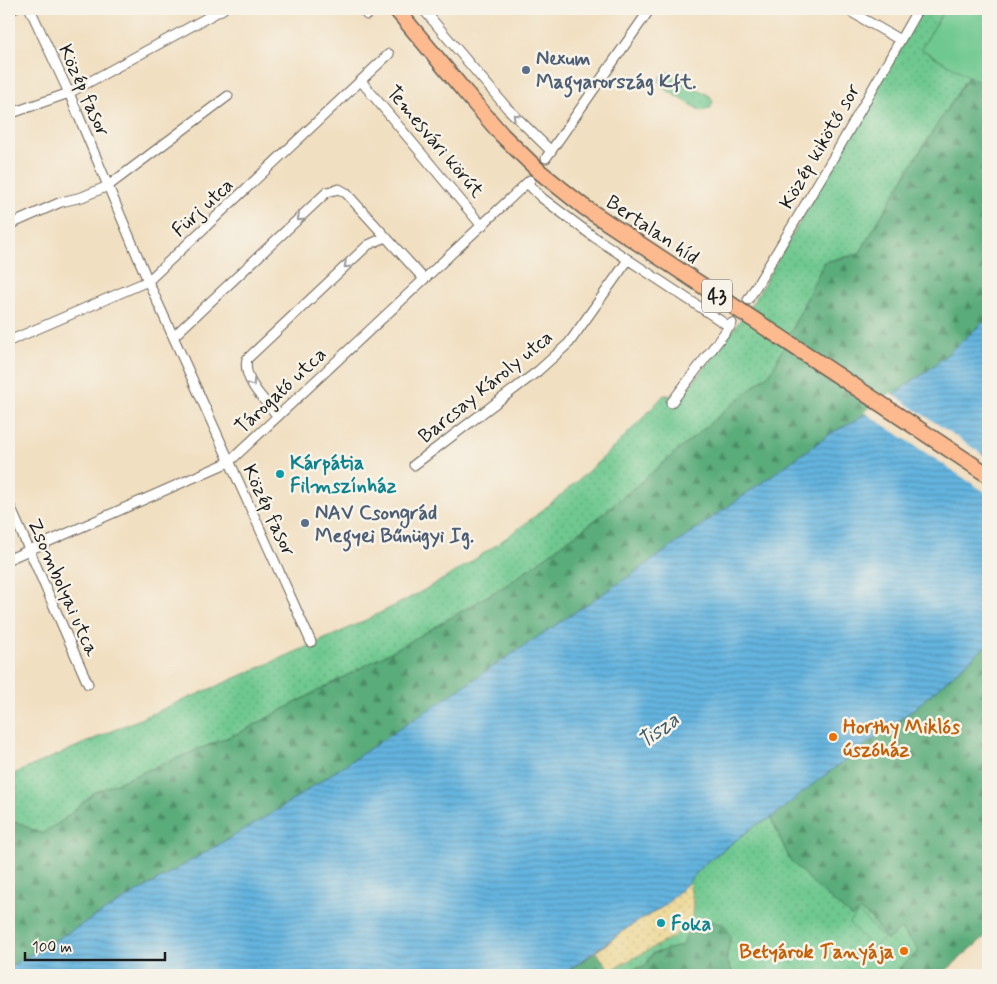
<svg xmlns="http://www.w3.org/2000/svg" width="997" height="984" font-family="Mynerve,sans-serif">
	<defs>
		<pattern id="grass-dots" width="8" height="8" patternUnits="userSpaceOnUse" patternTransform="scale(1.25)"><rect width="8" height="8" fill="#6ec88f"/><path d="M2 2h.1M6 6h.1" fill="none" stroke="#5fab7b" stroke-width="1.8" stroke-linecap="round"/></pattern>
		<pattern id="forest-firs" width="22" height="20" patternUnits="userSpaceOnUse" patternTransform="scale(1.25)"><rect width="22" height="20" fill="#5aac7a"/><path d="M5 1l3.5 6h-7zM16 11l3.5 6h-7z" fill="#4a8b63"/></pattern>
		<pattern id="sand-dots" width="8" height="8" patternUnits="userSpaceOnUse" patternTransform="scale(1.25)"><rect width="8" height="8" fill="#eeda9e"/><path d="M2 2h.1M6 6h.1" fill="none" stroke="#ccba88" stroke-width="1.8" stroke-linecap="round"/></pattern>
		<pattern id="water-rules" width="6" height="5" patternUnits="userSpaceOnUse" patternTransform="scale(1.25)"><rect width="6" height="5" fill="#64b4df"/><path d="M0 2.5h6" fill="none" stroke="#5292b4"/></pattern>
	</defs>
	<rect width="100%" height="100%" fill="#f7f3e8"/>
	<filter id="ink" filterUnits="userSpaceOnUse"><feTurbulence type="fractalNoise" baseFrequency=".02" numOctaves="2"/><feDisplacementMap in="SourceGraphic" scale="10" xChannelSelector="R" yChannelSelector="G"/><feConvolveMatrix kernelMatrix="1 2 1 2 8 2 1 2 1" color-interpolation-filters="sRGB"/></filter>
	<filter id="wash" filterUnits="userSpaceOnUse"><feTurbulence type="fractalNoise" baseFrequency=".0096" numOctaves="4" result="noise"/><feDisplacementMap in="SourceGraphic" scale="20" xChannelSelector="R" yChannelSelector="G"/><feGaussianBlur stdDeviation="1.12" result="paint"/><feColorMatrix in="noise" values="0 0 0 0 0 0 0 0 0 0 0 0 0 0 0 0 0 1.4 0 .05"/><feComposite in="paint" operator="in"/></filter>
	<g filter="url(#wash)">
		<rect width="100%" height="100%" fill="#f1dfc1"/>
		<g fill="url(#grass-dots)" stroke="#457256">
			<path d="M923,9H945L922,49L969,75L915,159L859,254L824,262L772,371L598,518L508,584L411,641L243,731L95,792L62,821L41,834L17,822L9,825V776C83,744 157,711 231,680C304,648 378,618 447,577C528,528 601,465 664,395L682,396L727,339L757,296Z"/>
			<path d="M668,72L710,96L713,102L710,109L701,111L662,87C657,80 660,74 668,72Z"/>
			<path d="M771,818L790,860L870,917L887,940L901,929L919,951L900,968L903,975H734L726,959L731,937L724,925L683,945L652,954L646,965L620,974L611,970L596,952L689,882L703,865L756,825Z"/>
		</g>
		<g fill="url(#forest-firs)" stroke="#3b644b">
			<path d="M969,75L988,87V318L934,366L855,421L833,432L640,569L276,811L9,967V825L17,822L42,834L62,821L95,792L243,731L411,641L508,584L598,518L772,371L824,262L859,254L915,159Z"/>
			<path d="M988,644V934L942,974L937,975H903L899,968L919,951L901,929L887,940L870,917L860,911L852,917L821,891L790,860L771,818L817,781L915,708Z"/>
			<path d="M702,918L724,925L731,937L726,959L734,975H562L596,952L611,969L620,974L646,965L652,954L683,945L686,935Z"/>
		</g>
		<path fill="url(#sand-dots)" stroke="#857b5d" d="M689,882L693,902L692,918L673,937L611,970L596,952L627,928L664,906Z"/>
		<g fill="#6ec88f" stroke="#457256">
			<path d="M945,9H988V87L921,49Z"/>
			<path d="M859,913L884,938L873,948L849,923Z"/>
		</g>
		<path fill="url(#water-rules)" stroke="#40687e" d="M988,318V644L915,708L817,781L771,818L756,825L703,865L689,882L664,906L627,928L562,975H9V967L276,811L640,569L833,432L855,421L934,366Z"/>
		<path fill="#f1dfc1" d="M891,393L988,458V494L864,412Z"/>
	</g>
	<g filter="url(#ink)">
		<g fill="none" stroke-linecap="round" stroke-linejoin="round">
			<defs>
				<g id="minor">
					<path d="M30,9L69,93L148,281L311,642"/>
					<path d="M362,9L367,15"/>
					<path d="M423,9L507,108L551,151"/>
					<path d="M846,9L900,40"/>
					<path d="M9,10L14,9"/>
					<path d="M361,81L482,226"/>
					<path d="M9,114L69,93L223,9"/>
					<path d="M546,158L650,9"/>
					<path d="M527,183L542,198L594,237L730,327"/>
					<path d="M9,225L61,202L82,197L108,186L228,96"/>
					<path d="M748,300L836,153L918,9"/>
					<path d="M174,336L327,192L339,189L346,193L424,279"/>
					<path d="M9,341L148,281L389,54"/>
					<path d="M671,403L732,323"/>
					<path d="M278,416C265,401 242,380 247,359L368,245L386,237"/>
					<path d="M414,465L538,371L569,343L628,260"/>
					<path d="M9,504L88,684"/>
					<path d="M9,559L229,462L530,180"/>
				</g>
				<path id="primary" d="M396,9L465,92"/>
			</defs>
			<use href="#minor" stroke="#676056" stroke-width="11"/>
			<use href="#primary" stroke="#676056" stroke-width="18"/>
			<use href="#minor" stroke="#fff" stroke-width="9"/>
			<use href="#primary" stroke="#fcba8e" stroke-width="15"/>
			<defs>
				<path id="primary-bridge" d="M465,92L502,135L540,172L584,207L988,475"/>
			</defs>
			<use href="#primary-bridge" stroke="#676056" stroke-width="18" stroke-linecap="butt"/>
			<use href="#primary-bridge" stroke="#fcba8e" stroke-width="15"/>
		</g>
		<defs><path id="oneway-chevron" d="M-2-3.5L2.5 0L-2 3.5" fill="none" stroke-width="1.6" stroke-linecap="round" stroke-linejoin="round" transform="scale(1.25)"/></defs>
		<g stroke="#999">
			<use href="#oneway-chevron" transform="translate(516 117) rotate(-136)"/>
			<use href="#oneway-chevron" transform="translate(300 218) rotate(137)"/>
			<use href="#oneway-chevron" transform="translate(347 265) rotate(137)"/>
			<use href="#oneway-chevron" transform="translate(252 383) rotate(56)"/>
		</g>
	</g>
	<g fill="#5c6f8a" stroke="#f7f3e8" stroke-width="2">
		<circle cx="526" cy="70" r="5"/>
		<circle cx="305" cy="523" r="5"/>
	</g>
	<g fill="#0f9aa8" stroke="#f7f3e8" stroke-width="2">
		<circle cx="280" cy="474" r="5"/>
		<circle cx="661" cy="923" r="5"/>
	</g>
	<g fill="#e8710a" stroke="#f7f3e8" stroke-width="2">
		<circle cx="833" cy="737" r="5"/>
		<circle cx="904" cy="951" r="5"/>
	</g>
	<g text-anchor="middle" stroke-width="5" stroke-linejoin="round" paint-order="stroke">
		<rect fill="#f7f3e8" stroke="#5e5c59" stroke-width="1" x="702" y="279.5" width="30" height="33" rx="4"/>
		<g font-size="19" font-weight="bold" fill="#1c1c1c">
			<text x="717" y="303">43</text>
		</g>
		<g font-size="20" font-weight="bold" fill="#4e5e75" stroke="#f7f3e8" text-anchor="start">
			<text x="536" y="65">Nexum<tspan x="536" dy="23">Magyarország Kft.</tspan></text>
			<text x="315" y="519">NAV Csongrád<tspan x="315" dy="23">Megyei Bűnügyi Ig.</tspan></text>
		</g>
		<g font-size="20" fill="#1c1c1c" stroke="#f7f3e8">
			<text transform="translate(85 90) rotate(66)" y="7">Közép fasor</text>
			<text transform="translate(436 141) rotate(50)" y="7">Temesvári körút</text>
			<text transform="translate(819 146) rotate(-60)" y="7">Közép kikötő sor</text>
			<text transform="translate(202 207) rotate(-43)" y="7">Fürj utca</text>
			<text transform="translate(653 229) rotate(34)" y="7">Bertalan híd</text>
			<text transform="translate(485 386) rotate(-39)" y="7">Barcsay Károly utca</text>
			<text transform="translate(280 390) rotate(-43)" y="7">Tárogató utca</text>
			<text transform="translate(270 510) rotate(65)" y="7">Közép fasor</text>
			<text transform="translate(64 587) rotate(66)" y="7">Zsombolyai utca</text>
		</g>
		<g font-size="20" font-weight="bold" fill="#0d838f" stroke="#f7f3e8" text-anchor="start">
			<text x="290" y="469">Kárpátia<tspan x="290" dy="23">Filmszínház</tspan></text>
			<text x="671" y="930">Foka</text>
		</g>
		<g font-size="20" font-weight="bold" fill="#c56008" stroke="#f7f3e8" text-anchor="start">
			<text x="843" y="733">Horthy Miklós<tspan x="843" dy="23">úszóház</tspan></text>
			<text x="894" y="958" text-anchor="end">Betyárok Tanyája</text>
		</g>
		<g font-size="21" font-style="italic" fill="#39596a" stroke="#f7f3e8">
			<text transform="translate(658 730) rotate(-36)" y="7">Tisza</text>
		</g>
	</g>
	<rect width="997" height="984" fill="none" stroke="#f7f3e8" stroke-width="30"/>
	<path d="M25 952v8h140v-8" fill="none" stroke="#1c1c1c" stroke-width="2.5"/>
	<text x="32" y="952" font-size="15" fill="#1c1c1c" stroke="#f7f3e8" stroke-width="4" paint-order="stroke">100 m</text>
</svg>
